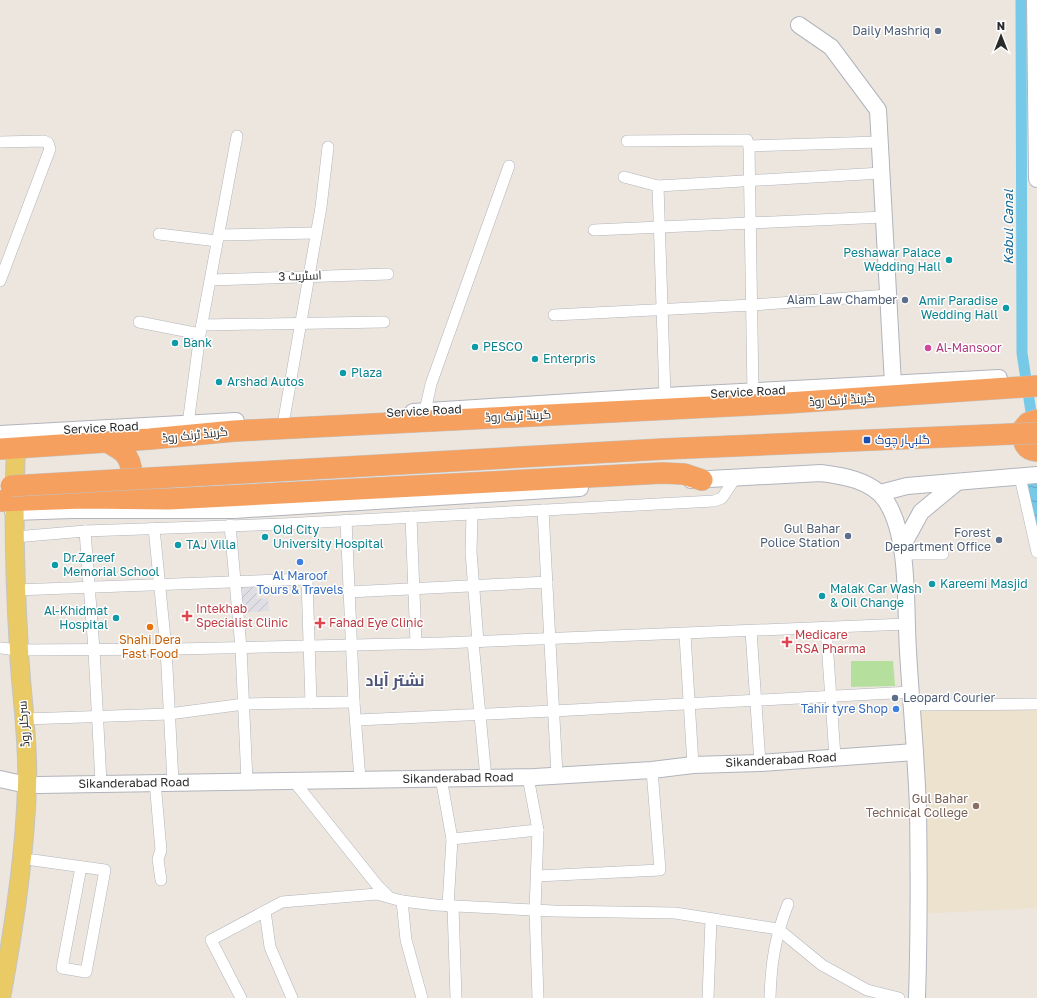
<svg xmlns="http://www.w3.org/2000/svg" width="1037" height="998" font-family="'Golos Text',Cairo,sans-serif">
	<defs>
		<pattern id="industrial-furrows" width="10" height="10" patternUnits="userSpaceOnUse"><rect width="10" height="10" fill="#e0dee5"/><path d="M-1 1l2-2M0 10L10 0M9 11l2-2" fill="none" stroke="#c0bfc5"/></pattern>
		<pattern id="water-ripples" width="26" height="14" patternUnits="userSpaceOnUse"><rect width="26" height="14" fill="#76cae8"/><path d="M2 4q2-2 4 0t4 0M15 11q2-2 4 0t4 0" fill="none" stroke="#61a4bc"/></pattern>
	</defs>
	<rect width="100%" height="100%" fill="#ece6de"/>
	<path fill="url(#industrial-furrows)" d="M256,585L257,599L268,598L269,611L241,613L240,586Z"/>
	<path fill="#ece2ce" d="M1037,704V908L918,914L912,705Z"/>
	<path fill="#b4df9d" d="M851,661H893L895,686L851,687Z"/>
	<path fill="url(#water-ripples)" d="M1037,479V538L1031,514L1027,480Z"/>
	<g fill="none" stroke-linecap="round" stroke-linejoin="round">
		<path stroke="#76cae8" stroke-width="11" d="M1021,0L1022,353L1033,425"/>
		<defs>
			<g id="street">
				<path d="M627,141L747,140L749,146L753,392"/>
				<path d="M0,142L44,141L48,143L50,149L0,281"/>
				<path d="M749,146L880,142"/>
				<path d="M624,177L658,186L882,173"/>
				<path d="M658,186L665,396"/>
				<path d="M594,230L884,217"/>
				<path d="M159,234L217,241"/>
				<path d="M219,235L316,233"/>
				<path d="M211,280L388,274"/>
				<path d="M554,315L752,305L888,295"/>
				<path d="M139,322L200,334"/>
				<path d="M202,325L384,322"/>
				<path d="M425,411L431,384L509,166"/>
				<path d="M284,419L321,207L328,147"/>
				<path d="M188,424L200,334L237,136"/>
				<path d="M1020,477L1037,552"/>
				<path d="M543,510L557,775"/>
				<path d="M472,514L471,552L478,642"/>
				<path d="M411,517L416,643"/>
				<path d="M346,520L354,702L360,779"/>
				<path d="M230,525L241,648L247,781"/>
				<path d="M154,528L166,649L173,782"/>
				<path d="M85,531L94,650L101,783"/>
				<path d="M15,537L85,531L283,524L714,501L722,498L736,477"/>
				<path d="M903,554H943"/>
				<path d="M16,590L307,579L311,703"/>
				<path d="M349,592L547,582"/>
				<path d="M826,628L835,757"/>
				<path d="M751,631L760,763"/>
				<path d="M685,635L693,765"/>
				<path d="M473,642L486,778"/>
				<path d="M0,648L19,650L175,649L442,643L906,624"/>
				<path d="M912,705L1037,704"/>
				<path d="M25,719L169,714L244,704L354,702"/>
				<path d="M357,720L553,711L911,692"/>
				<path d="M528,777L538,830L535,910L538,998"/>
				<path d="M441,778L452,839L448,906"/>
				<path d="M293,780L377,885L388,896"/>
				<path d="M155,782L161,850L158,859L161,880"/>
				<path d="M452,839L538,830"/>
				<path d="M33,860L105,870L86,972L62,968L81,867"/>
				<path d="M537,876L660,870L652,770"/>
				<path d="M402,901L406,940L422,998"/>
				<path d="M453,906L456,998"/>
				<path d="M265,911L270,947L292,998"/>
				<path d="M241,998L211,940L282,902L377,894L402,901L436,905L554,911L675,913L778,929L822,965L867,990L899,998"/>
				<path d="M708,998L711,919"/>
				<path d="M770,998C771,963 775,937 788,904"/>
			</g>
			<g id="secondary">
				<path d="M1035,0L1037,179"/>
				<path d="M799,25L831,47L878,110L893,384"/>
				<path d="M413,412L665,396L999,378"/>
				<path d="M0,434L236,421"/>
				<path d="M691,480L821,473C843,476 872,480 886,501C910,538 905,607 908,651C911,703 916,755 918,808C919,871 919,935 917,998"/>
				<path d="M880,493L907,486L1037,475"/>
				<path d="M13,512L72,510H234L580,488"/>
				<path d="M903,545L921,512L956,483"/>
				<path d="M0,779L27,785"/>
				<path d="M38,785L535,777L652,770L693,765L760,763L915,752"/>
			</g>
			<path id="primary" d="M1,998C14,928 25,857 27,786C29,740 21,695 19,650C15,583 13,515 16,448"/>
			<g id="highway">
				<path d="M1037,420L1028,423L1022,430C1023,441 1024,450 1037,451"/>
				<path d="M108,442C113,446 120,449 124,453C134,463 134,486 125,496"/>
				<path d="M0,449L150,439L234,431L787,403L1037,386"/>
				<path d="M0,501L83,498L169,499L662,473L684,474L702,480"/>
			</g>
		</defs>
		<use href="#street" stroke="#b1b4bd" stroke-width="12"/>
		<use href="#secondary" stroke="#b1b4bd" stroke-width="18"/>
		<use href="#primary" stroke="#c4c4c4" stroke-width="20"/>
		<use href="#highway" stroke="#c4c4c4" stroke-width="22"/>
		<use href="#street" stroke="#fff" stroke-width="11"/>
		<use href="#secondary" stroke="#fff" stroke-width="16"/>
		<use href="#primary" stroke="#e9ca65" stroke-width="18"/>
		<use href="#highway" stroke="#f5a05f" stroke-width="21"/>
		<defs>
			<path id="highway-bridge" d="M11,486L664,449L1037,433"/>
		</defs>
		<use href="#highway-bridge" stroke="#c4c4c4" stroke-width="22" stroke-linecap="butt"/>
		<use href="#highway-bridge" stroke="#f5a05f" stroke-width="21"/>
	</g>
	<g fill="#5c6f8a" stroke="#fff" stroke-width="1.5">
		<circle cx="938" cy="31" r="4"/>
		<circle cx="905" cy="300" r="4"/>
		<circle cx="848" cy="536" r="4"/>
		<circle cx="999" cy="540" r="4"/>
		<circle cx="895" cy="698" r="4"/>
	</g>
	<g fill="#0f9aa8" stroke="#fff" stroke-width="1.5">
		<circle cx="949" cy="260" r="4"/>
		<circle cx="1006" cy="308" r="4"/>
		<circle cx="175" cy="343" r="4"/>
		<circle cx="475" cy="347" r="4"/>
		<circle cx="535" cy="359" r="4"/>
		<circle cx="343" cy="373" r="4"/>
		<circle cx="219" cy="382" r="4"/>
		<circle cx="265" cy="537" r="4"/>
		<circle cx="178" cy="545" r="4"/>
		<circle cx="55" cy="565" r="4"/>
		<circle cx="932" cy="584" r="4"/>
		<circle cx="822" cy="596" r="4"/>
		<circle cx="116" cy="618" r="4"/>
	</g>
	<circle fill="#d1479c" stroke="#fff" stroke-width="1.5" cx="928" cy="348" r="4"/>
	<rect fill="#1a4fb4" stroke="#fff" stroke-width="1.5" x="863" y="436" width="8" height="8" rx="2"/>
	<g fill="#3f7fe0" stroke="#fff" stroke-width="1.5">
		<circle cx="300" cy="562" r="4"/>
		<circle cx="896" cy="709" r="4"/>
	</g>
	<g fill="#e0444e" stroke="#fff" stroke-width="1.5">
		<path d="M185 610h4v4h4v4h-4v4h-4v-4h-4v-4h4z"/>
		<path d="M318 617h4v4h4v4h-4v4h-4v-4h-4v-4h4z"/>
		<path d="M785 636h4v4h4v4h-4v4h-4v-4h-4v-4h4z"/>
	</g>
	<circle fill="#e8710a" stroke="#fff" stroke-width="1.5" cx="150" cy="627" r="4"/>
	<circle fill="#8d6e63" stroke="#fff" stroke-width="1.5" cx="976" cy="806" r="4"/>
	<g text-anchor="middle" stroke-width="3" stroke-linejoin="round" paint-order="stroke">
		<g font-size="12" fill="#4e5e75" stroke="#fff" text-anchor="end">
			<text x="930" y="35">Daily Mashriq</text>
			<text x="897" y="304">Alam Law Chamber</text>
			<text x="840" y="533">Gul Bahar<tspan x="840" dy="14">Police Station</tspan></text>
			<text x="991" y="537">Forest<tspan x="991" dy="14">Department Office</tspan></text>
			<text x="903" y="702" text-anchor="start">Leopard Courier</text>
		</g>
		<g font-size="12" fill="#0d838f" stroke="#fff" text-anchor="start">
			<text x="941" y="257" text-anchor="end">Peshawar Palace<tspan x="941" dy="14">Wedding Hall</tspan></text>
			<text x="998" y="305" text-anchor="end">Amir Paradise<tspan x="998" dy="14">Wedding Hall</tspan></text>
			<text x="183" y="347">Bank</text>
			<text x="483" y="351">PESCO</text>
			<text x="543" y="363">Enterpris</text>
			<text x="351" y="377">Plaza</text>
			<text x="227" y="386">Arshad Autos</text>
			<text x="273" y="534">Old City<tspan x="273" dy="14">University Hospital</tspan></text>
			<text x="186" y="549">TAJ Villa</text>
			<text x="63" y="562">Dr.Zareef<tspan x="63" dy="14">Memorial School</tspan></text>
			<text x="940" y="588">Kareemi Masjid</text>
			<text x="830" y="593">Malak Car Wash<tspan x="830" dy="14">&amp; Oil Change</tspan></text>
			<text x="108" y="615" text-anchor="end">Al-Khidmat<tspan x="108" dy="14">Hospital</tspan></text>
		</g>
		<g font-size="12" fill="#2b2b2b" stroke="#fff">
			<text transform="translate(300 276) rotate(-2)" y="4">اسٹریٹ 3</text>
			<text transform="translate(748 392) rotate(-3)" y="4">Service Road</text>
			<text transform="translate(842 400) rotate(-4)" y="4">گرینڈ ٹرنک روڈ</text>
			<text transform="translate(424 411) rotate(-3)" y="4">Service Road</text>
			<text transform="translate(518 416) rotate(-3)" y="4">گرینڈ ٹرنک روڈ</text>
			<text transform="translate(101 428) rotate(-3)" y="4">Service Road</text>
			<text transform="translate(195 435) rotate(-6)" y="4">گرینڈ ٹرنک روڈ</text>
			<text transform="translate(24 724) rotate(-94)" y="4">سرکلر روڈ</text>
			<text transform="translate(781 760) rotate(-3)" y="4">Sikanderabad Road</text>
			<text transform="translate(458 778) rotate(-1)" y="4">Sikanderabad Road</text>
			<text transform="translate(134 783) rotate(-1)" y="4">Sikanderabad Road</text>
		</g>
		<g font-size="12" fill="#b23c85" stroke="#fff" text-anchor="start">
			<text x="936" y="352">Al-Mansoor</text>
		</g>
		<g font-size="12" fill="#164399" stroke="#fff" text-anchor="start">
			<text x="875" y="444">گلبہار چوک</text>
		</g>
		<g font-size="12" fill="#366cbe" stroke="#fff">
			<text x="300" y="580">Al Maroof<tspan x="300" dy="14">Tours &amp; Travels</tspan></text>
			<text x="888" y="713" text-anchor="end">Tahir tyre Shop</text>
		</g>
		<g font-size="12" fill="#be3a42" stroke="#fff" text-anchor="start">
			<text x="196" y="613">Intekhab<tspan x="196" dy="14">Specialist Clinic</tspan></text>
			<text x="329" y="627">Fahad Eye Clinic</text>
			<text x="795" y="639">Medicare<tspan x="795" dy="14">RSA Pharma</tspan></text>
		</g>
		<g font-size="12" fill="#c56008" stroke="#fff">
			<text x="150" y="644">Shahi Dera<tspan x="150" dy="14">Fast Food</tspan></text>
		</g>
		<g font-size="12" fill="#785e54" stroke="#fff" text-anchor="end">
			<text x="968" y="803">Gul Bahar<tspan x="968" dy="14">Technical College</tspan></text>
		</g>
		<g font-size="13" font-style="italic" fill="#156994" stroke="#fff">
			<text transform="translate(1008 227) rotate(-90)" y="5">Kabul Canal</text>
		</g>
		<g font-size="16" font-weight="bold" fill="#4d5579" stroke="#fff">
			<text x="395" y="686">نشتر آباد</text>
		</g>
	</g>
	<g transform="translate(1001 36)" stroke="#ffffff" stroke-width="3" paint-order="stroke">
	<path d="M0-3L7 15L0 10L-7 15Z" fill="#2b2b2b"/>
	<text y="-6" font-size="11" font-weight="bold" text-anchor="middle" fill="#2b2b2b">N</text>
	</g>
</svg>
